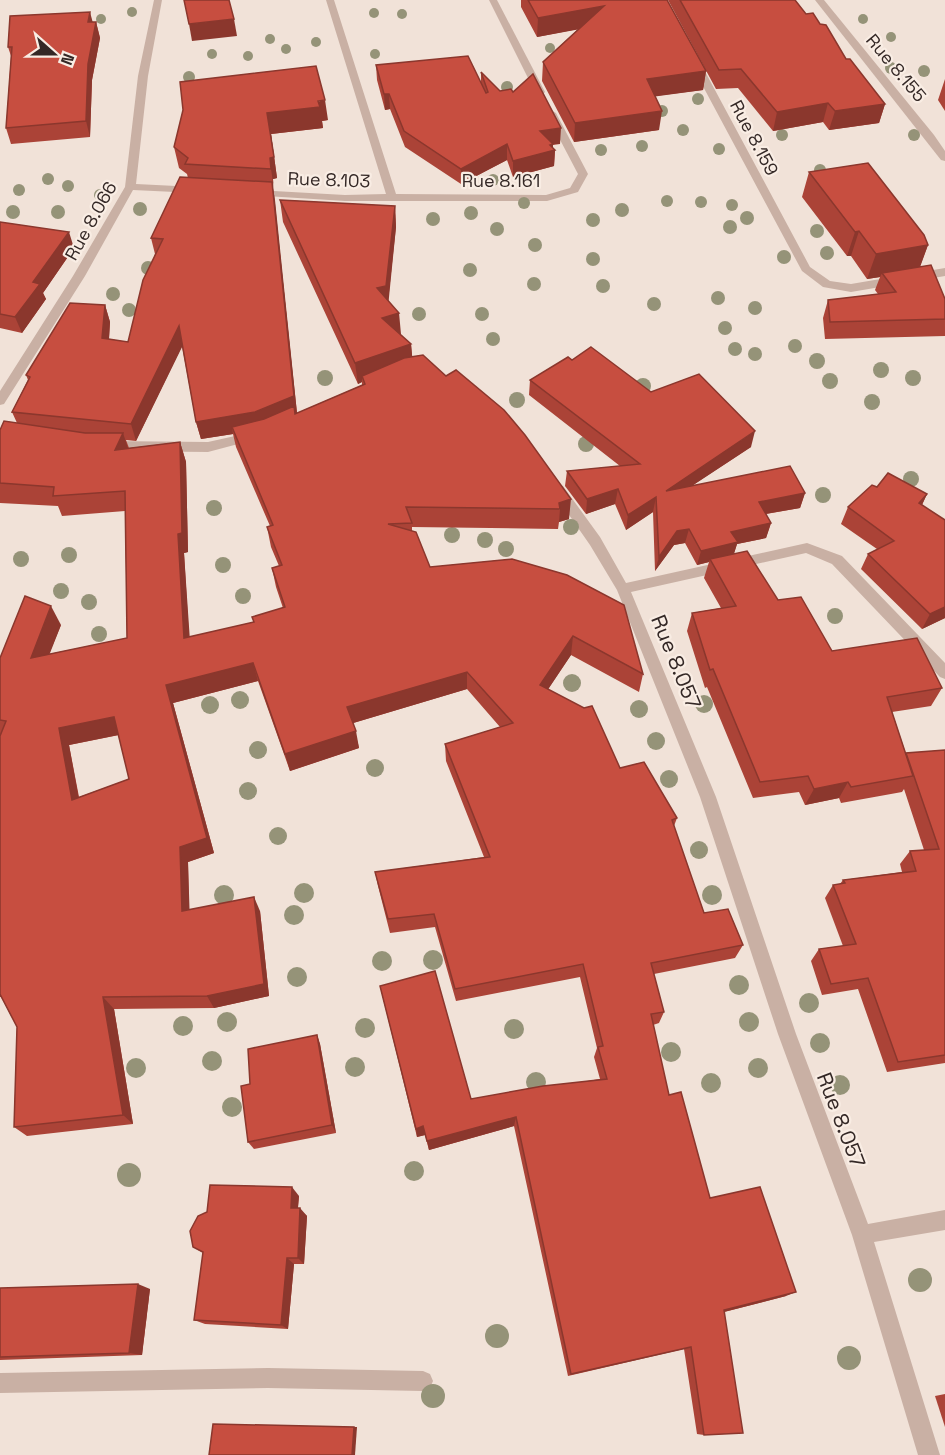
<svg xmlns="http://www.w3.org/2000/svg" width="945" height="1455" font-family="'Space Grotesk',sans-serif">
	<rect width="100%" height="100%" fill="#f1e2d8"/>
	<g fill="none" stroke-linecap="round" stroke-linejoin="round">
		<g fill="#c9b0a4" fill-rule="evenodd">
			<path d="M154,0H162L148,76L136,184L196,187L201,190L196,193L133,190L85,276L4,404L0,405V391L73,276L125,187L138,76Z"/>
			<path d="M326,0H334L396,194L546,195L570,188L578,174L546,113L551,110L556,113L588,174L578,192L547,201H345L252,195V191L256,190L345,195L386,194Z"/>
			<path d="M489,0H497L545,92L543,94L535,92Z"/>
			<path d="M815,0H824L934,135L945,151V161L941,160Z"/>
			<path d="M696,61L701,64L810,267L830,281L851,284L945,268V276L851,292L823,287L802,271L691,64Z"/>
			<path d="M253,432L259,436L257,439L208,452L108,451L102,446L108,441L208,442Z"/>
			<path d="M558,484L563,486L600,537L626,583L807,543L842,556L945,663V679L940,677L832,564L806,553L631,592L716,797L796,1034L868,1224L945,1210V1230L874,1242L940,1455H918L852,1235L778,1034L700,797L617,590L590,545L551,489Z"/>
			<path d="M268,1368L423,1371L430,1374L433,1381L430,1388L423,1391L268,1388L0,1393V1373Z"/>
		</g>
	</g>
	<g fill="#959378">
		<circle cx="132" cy="12" r="5"/>
		<circle cx="374" cy="13" r="5"/>
		<circle cx="402" cy="14" r="5"/>
		<circle cx="101" cy="19" r="5"/>
		<circle cx="863" cy="19" r="5"/>
		<circle cx="891" cy="37" r="5"/>
		<circle cx="270" cy="39" r="5"/>
		<circle cx="316" cy="42" r="5"/>
		<circle cx="550" cy="48" r="5"/>
		<circle cx="286" cy="49" r="5"/>
		<circle cx="212" cy="54" r="5"/>
		<circle cx="375" cy="54" r="5"/>
		<circle cx="248" cy="56" r="5"/>
		<circle cx="891" cy="68" r="6"/>
		<circle cx="924" cy="71" r="6"/>
		<circle cx="189" cy="77" r="6"/>
		<circle cx="507" cy="87" r="6"/>
		<circle cx="698" cy="99" r="6"/>
		<circle cx="662" cy="111" r="6"/>
		<circle cx="683" cy="130" r="6"/>
		<circle cx="782" cy="135" r="6"/>
		<circle cx="914" cy="135" r="6"/>
		<circle cx="642" cy="146" r="6"/>
		<circle cx="719" cy="149" r="6"/>
		<circle cx="601" cy="150" r="6"/>
		<circle cx="820" cy="170" r="6"/>
		<circle cx="48" cy="179" r="6"/>
		<circle cx="493" cy="180" r="6"/>
		<circle cx="68" cy="186" r="6"/>
		<circle cx="19" cy="190" r="6"/>
		<circle cx="100" cy="195" r="6"/>
		<circle cx="667" cy="201" r="6"/>
		<circle cx="701" cy="202" r="6"/>
		<circle cx="524" cy="203" r="6"/>
		<circle cx="732" cy="205" r="6"/>
		<circle cx="140" cy="209" r="7"/>
		<circle cx="622" cy="210" r="7"/>
		<circle cx="13" cy="212" r="7"/>
		<circle cx="58" cy="212" r="7"/>
		<circle cx="471" cy="213" r="7"/>
		<circle cx="747" cy="218" r="7"/>
		<circle cx="433" cy="219" r="7"/>
		<circle cx="593" cy="220" r="7"/>
		<circle cx="730" cy="227" r="7"/>
		<circle cx="497" cy="229" r="7"/>
		<circle cx="817" cy="231" r="7"/>
		<circle cx="535" cy="245" r="7"/>
		<circle cx="827" cy="253" r="7"/>
		<circle cx="784" cy="257" r="7"/>
		<circle cx="593" cy="259" r="7"/>
		<circle cx="148" cy="268" r="7"/>
		<circle cx="470" cy="270" r="7"/>
		<circle cx="534" cy="284" r="7"/>
		<circle cx="603" cy="286" r="7"/>
		<circle cx="113" cy="294" r="7"/>
		<circle cx="718" cy="298" r="7"/>
		<circle cx="654" cy="304" r="7"/>
		<circle cx="755" cy="308" r="7"/>
		<circle cx="129" cy="310" r="7"/>
		<circle cx="419" cy="314" r="7"/>
		<circle cx="482" cy="314" r="7"/>
		<circle cx="725" cy="328" r="7"/>
		<circle cx="493" cy="339" r="7"/>
		<circle cx="795" cy="346" r="7"/>
		<circle cx="735" cy="349" r="7"/>
		<circle cx="755" cy="354" r="7"/>
		<circle cx="817" cy="361" r="8"/>
		<circle cx="881" cy="370" r="8"/>
		<circle cx="325" cy="378" r="8"/>
		<circle cx="913" cy="378" r="8"/>
		<circle cx="830" cy="381" r="8"/>
		<circle cx="643" cy="386" r="8"/>
		<circle cx="517" cy="400" r="8"/>
		<circle cx="872" cy="402" r="8"/>
		<circle cx="586" cy="444" r="8"/>
		<circle cx="911" cy="479" r="8"/>
		<circle cx="823" cy="495" r="8"/>
		<circle cx="214" cy="508" r="8"/>
		<circle cx="571" cy="527" r="8"/>
		<circle cx="452" cy="535" r="8"/>
		<circle cx="485" cy="540" r="8"/>
		<circle cx="506" cy="549" r="8"/>
		<circle cx="69" cy="555" r="8"/>
		<circle cx="21" cy="559" r="8"/>
		<circle cx="223" cy="565" r="8"/>
		<circle cx="61" cy="591" r="8"/>
		<circle cx="243" cy="596" r="8"/>
		<circle cx="89" cy="602" r="8"/>
		<circle cx="835" cy="616" r="8"/>
		<circle cx="99" cy="634" r="8"/>
		<circle cx="572" cy="683" r="9"/>
		<circle cx="240" cy="700" r="9"/>
		<circle cx="704" cy="704" r="9"/>
		<circle cx="210" cy="705" r="9"/>
		<circle cx="639" cy="709" r="9"/>
		<circle cx="656" cy="741" r="9"/>
		<circle cx="258" cy="750" r="9"/>
		<circle cx="375" cy="768" r="9"/>
		<circle cx="669" cy="779" r="9"/>
		<circle cx="248" cy="791" r="9"/>
		<circle cx="278" cy="836" r="9"/>
		<circle cx="699" cy="850" r="9"/>
		<circle cx="304" cy="893" r="10"/>
		<circle cx="224" cy="895" r="10"/>
		<circle cx="712" cy="895" r="10"/>
		<circle cx="294" cy="915" r="10"/>
		<circle cx="433" cy="960" r="10"/>
		<circle cx="382" cy="961" r="10"/>
		<circle cx="297" cy="977" r="10"/>
		<circle cx="739" cy="985" r="10"/>
		<circle cx="809" cy="1003" r="10"/>
		<circle cx="227" cy="1022" r="10"/>
		<circle cx="749" cy="1022" r="10"/>
		<circle cx="183" cy="1026" r="10"/>
		<circle cx="365" cy="1028" r="10"/>
		<circle cx="514" cy="1029" r="10"/>
		<circle cx="820" cy="1043" r="10"/>
		<circle cx="671" cy="1052" r="10"/>
		<circle cx="212" cy="1061" r="10"/>
		<circle cx="355" cy="1067" r="10"/>
		<circle cx="136" cy="1068" r="10"/>
		<circle cx="758" cy="1068" r="10"/>
		<circle cx="536" cy="1082" r="10"/>
		<circle cx="711" cy="1083" r="10"/>
		<circle cx="840" cy="1085" r="10"/>
		<circle cx="232" cy="1107" r="10"/>
		<circle cx="414" cy="1171" r="10"/>
		<circle cx="129" cy="1175" r="12"/>
		<circle cx="920" cy="1280" r="12"/>
		<circle cx="497" cy="1336" r="12"/>
		<circle cx="849" cy="1358" r="12"/>
		<circle cx="433" cy="1396" r="12"/>
	</g>
	<g fill="#ab4337" fill-rule="evenodd">
		<path d="M521,0H667L706,71L703,90L655,96L659,130L574,142L542,81L543,62L578,29L537,37L521,7Z"/>
		<path d="M668,0H795L806,14L820,24L846,59L885,104L879,123L829,130L823,122L773,131L738,88L716,89Z"/>
		<path d="M93,22H96L100,38L92,80L90,137L11,144L6,128L11,56L8,47Z"/>
		<path d="M376,65L481,82V72L500,91L560,144L553,145V148L555,150L554,166L513,177L507,160L461,184L405,147L390,109L385,110L377,80Z"/>
		<path d="M945,79V111L938,100Z"/>
		<path d="M183,110L328,120L322,121L323,128L271,134L277,178L273,179V189L297,413L362,385V382L358,384L283,222L280,200L395,206L396,227L388,301L400,334L411,344L412,356L569,519L559,522L558,529L412,527V531L430,567L512,559L643,674L639,692L571,655L548,689L620,768L677,818L674,826L704,913L743,945L735,958L654,974L664,1012L659,1023L653,1025L669,1095L710,1198L786,1296L724,1312L704,1435L697,1434L684,1349L568,1376L514,1126L429,1150L425,1135L417,1137L380,986L471,1099L600,1079L594,1057L597,1048L580,977L456,1001L435,927L390,933L378,886L375,872L484,857L446,761L445,744L500,727L467,689L353,723L359,748L290,771L258,681L173,703L214,853L188,862L189,910L260,911L269,996L214,1008L114,1009L133,1124L27,1136L14,1127L17,1027L1,997H0V658L61,625L49,654L127,638L125,511L62,516L58,506L0,503V430L17,423L12,412L28,380L26,375L105,305L110,322L109,339L128,342L155,254L151,238L188,178L187,174L179,168L174,147ZM182,346L196,422L201,439L233,434L236,447L270,526L267,527L271,547L279,566L272,568L276,587L283,608L254,622L189,637L184,553L188,552L186,462L180,442L129,448L126,440L136,441ZM119,735L129,779L79,797L69,745Z"/>
		<path d="M809,172L928,245L920,266L945,299V336L825,339L823,318L828,300L878,294L875,290L880,277L867,279L851,256H847L802,197Z"/>
		<path d="M0,222L74,248L43,293L46,299L22,333L0,328Z"/>
		<path d="M572,360L651,392L751,447L693,485L805,493L800,508L766,514L771,523L766,538L737,544L734,553L778,600L832,651L942,688L931,706L892,712L906,754V753L945,750V1063L887,1072L858,989L822,995L811,961L819,949L843,946L825,898L833,885L840,884L843,880L902,872L900,864L910,851L924,850L904,789L902,792L841,803L839,798L805,805L799,792L753,798L707,687L705,688L687,631L692,613L721,608L704,578L709,562L697,565L685,543L674,545L655,571L653,512L626,530L615,504L586,514L565,486L567,471L620,466L529,395L530,380Z"/>
		<path d="M877,487L927,494L922,505L945,618L922,629L861,569L868,554L877,549L841,524L848,507Z"/>
		<path d="M317,1035L320,1044L336,1133L254,1149L248,1142L250,1084Z"/>
		<path d="M299,1196L298,1208L307,1216L304,1264H294L288,1329L205,1324L194,1320L203,1253L193,1247Z"/>
		<path d="M0,1288L150,1289L142,1355L0,1360Z"/>
		<path d="M945,1394V1427L935,1396Z"/>
	</g>
	<g fill="#8b372d">
		<path d="M604,6L602,25L537,37L538,18Z"/>
		<path d="M90,12L94,27L88,22Z"/>
		<path d="M234,19L237,36L192,41L189,24Z"/>
		<path d="M96,22L100,38L92,80L90,137L86,121L88,64Z"/>
		<path d="M706,71L703,90L644,98L647,79Z"/>
		<path d="M384,94H389L390,109L385,110Z"/>
		<path d="M325,100L328,120L322,121L323,128L271,134L277,178L273,179L274,189L271,169L267,113Z"/>
		<path d="M828,103L823,122L773,131L777,112Z"/>
		<path d="M885,104L879,123L829,130L835,111Z"/>
		<path d="M662,111L659,130L574,142L575,123Z"/>
		<path d="M561,128L560,144H553V151L555,150L554,166L513,177V161L540,131Z"/>
		<path d="M507,144V160L461,184V169Z"/>
		<path d="M272,182L275,200L297,413L232,427L233,434L201,439L196,422Z"/>
		<path d="M395,206L396,227L388,307L377,288Z"/>
		<path d="M859,231L851,256H847L855,232Z"/>
		<path d="M69,232L74,248L43,293L46,299L22,333L15,317L33,282Z"/>
		<path d="M928,245L919,270L882,273L880,277L867,279L876,254Z"/>
		<path d="M105,305L110,322L108,355L102,338Z"/>
		<path d="M399,313L401,334L384,339L382,318Z"/>
		<path d="M179,326L184,343L136,441L131,424Z"/>
		<path d="M411,344L413,365L362,376V382L358,384L355,363Z"/>
		<path d="M755,431L751,447L663,505L666,491Z"/>
		<path d="M123,433L130,454L115,450Z"/>
		<path d="M180,442L186,462L188,552L184,553L191,656L184,638L178,534Z"/>
		<path d="M618,489L615,504L586,514L587,499Z"/>
		<path d="M805,493L800,508L754,516L759,502Z"/>
		<path d="M927,494L919,511V503Z"/>
		<path d="M656,497L653,512L626,530L628,515Z"/>
		<path d="M571,499L569,519L559,522L560,509L559,503Z"/>
		<path d="M771,523L766,538L737,544L733,557L710,559L709,562L697,565L701,551L731,532Z"/>
		<path d="M689,529L685,543L674,545L655,571L659,557L677,531Z"/>
		<path d="M51,606L61,625L41,676L31,658Z"/>
		<path d="M945,607V618L922,629L930,614Z"/>
		<path d="M573,636L571,655L539,703L540,685Z"/>
		<path d="M253,663L258,681L173,703L214,853L188,862L190,925L182,911L166,685Z"/>
		<path d="M467,672V689L350,724L347,707Z"/>
		<path d="M114,717L123,734L69,745L82,816L72,800L59,728Z"/>
		<path d="M356,731L359,748L290,771L285,754Z"/>
		<path d="M848,782L839,798L805,805L814,789Z"/>
		<path d="M254,897L260,911L269,996L214,1008L207,996Z"/>
		<path d="M103,997L114,1009L133,1124L123,1115Z"/>
		<path d="M317,1035L320,1044L336,1133L332,1125Z"/>
		<path d="M516,1117L514,1126L429,1150L427,1141Z"/>
		<path d="M423,1126L425,1135L417,1137L416,1129Z"/>
		<path d="M292,1187L299,1196L297,1216L291,1208Z"/>
		<path d="M300,1208L307,1216L304,1264L298,1258Z"/>
		<path d="M287,1258L294,1264L288,1329L281,1325Z"/>
		<path d="M138,1284L150,1289L142,1355L129,1353Z"/>
		<path d="M796,1292L786,1296L716,1314L724,1310Z"/>
		<path d="M354,1427H357L355,1455H352Z"/>
	</g>
	<g fill="#c74e40" stroke="#8b372d" stroke-width="1.5" fill-rule="evenodd">
		<path d="M184,0H229L234,19L189,24Z"/>
		<path d="M528,0H667L706,71L647,79L662,111L575,123L543,62L604,6L538,18Z"/>
		<path d="M680,0H795L806,14L813,13L820,24L826,25L846,59H850L885,104L835,111L828,103L777,112L741,69L719,70Z"/>
		<path d="M90,12L88,22H96L88,64L86,121L6,128L12,47H8L10,16Z"/>
		<path d="M468,56L486,93L488,92L481,72L500,91L511,89L513,92L533,74L561,128L540,131L553,144L550,145L555,150L513,161L507,144L461,169L404,131L389,94H384L376,65Z"/>
		<path d="M316,66L325,100L318,101L320,107L267,113L274,157L270,158L271,169L185,164L188,158L174,147L183,110L180,82Z"/>
		<path d="M868,163L924,235L928,245L876,254L859,231L855,232L809,172Z"/>
		<path d="M180,177L272,182L294,396L255,412L196,422L179,326L131,424L12,412L30,377L26,375L70,303L105,305L102,338L128,342L143,280L163,239L151,238Z"/>
		<path d="M280,200L395,206L386,286L377,288L399,313L382,318L411,344L355,363Z"/>
		<path d="M0,222L69,232L33,282L40,284L15,317L0,314Z"/>
		<path d="M931,265L945,299V319L830,322L828,300L896,292L882,273Z"/>
		<path d="M591,347L651,392L699,374L755,431L666,491L790,466L805,493L759,502L771,523L731,532L738,542L701,551L689,529L677,531L659,557L656,497L628,515L618,489L587,499L567,471L640,464L530,380L568,357L572,360Z"/>
		<path d="M423,355L446,376L456,370L504,410L525,435L571,499L559,503L560,509L406,507L412,523L388,524L416,532L430,567L512,559L567,575L624,605L643,674L573,636L540,685L584,708L592,706L620,768L644,762L677,818L672,820L704,913L728,909L743,945L651,963L664,1012L651,1014L669,1095L681,1092L710,1198L760,1187L796,1292L724,1310L743,1433L704,1435L691,1347L571,1374L516,1117L427,1141L423,1126L416,1129L380,986L435,971L471,1099L543,1086L607,1079L598,1047L603,1046L583,964L455,989L434,914L388,919L375,872L490,857L445,744L513,723L467,672L347,707L356,731L285,754L253,663L166,685L207,838L180,847L182,911L254,897L264,984L207,996L103,997L123,1115L14,1127L17,1027L0,994V736L6,721L0,720V658L25,596L51,606L31,658L127,638L125,491L53,496L54,487L0,483V430L4,421L85,433H123L115,450L180,442L182,533L178,534L184,638L254,622L252,617L285,607L272,568L282,565L267,527L273,525L232,427L264,419L294,406L295,414L365,384L362,376L404,358ZM114,717L129,779L72,800L59,728Z"/>
		<path d="M888,473L927,494L919,503L945,520V607L930,614L868,554L894,541L848,507L872,485L877,487Z"/>
		<path d="M747,551L778,600L801,597L832,651L917,638L942,688L887,697L913,776L851,787L848,782L814,789L808,776L760,782L713,669L710,670L692,613L736,606L710,559Z"/>
		<path d="M945,750V1055L898,1062L868,978L831,984L819,949L856,944L833,885L845,883L843,880L916,871L910,851L939,849L906,753Z"/>
		<path d="M317,1035L332,1125L248,1142L241,1086L250,1084L248,1049Z"/>
		<path d="M210,1185L292,1187L291,1208H300L298,1258H287L281,1325L194,1320L203,1252L193,1247L190,1231L198,1216L207,1212Z"/>
		<path d="M138,1284L129,1353L0,1357V1288Z"/>
		<path d="M213,1424L354,1427L352,1455H209Z"/>
	</g>
	<g text-anchor="middle" stroke-width="4.5" stroke-linejoin="round" paint-order="stroke">
		<g font-size="18" fill="#342826" stroke="#f9ede4">
			<text transform="translate(896 68) rotate(50)" y="6">Rue 8.155</text>
			<text transform="translate(754 138) rotate(62)" y="6">Rue 8.159</text>
			<text transform="translate(329 180) rotate(2)" y="6">Rue 8.103</text>
			<text x="501" y="187">Rue 8.161</text>
			<text transform="translate(91 221) rotate(-61)" y="6">Rue 8.066</text>
		</g>
		<g font-size="21" fill="#342826" stroke="#f9ede4">
			<text transform="translate(676 662) rotate(68)" y="7">Rue 8.057</text>
			<text transform="translate(841 1120) rotate(69)" y="7">Rue 8.057</text>
		</g>
	</g>
	<g transform="translate(54 54) rotate(111)" stroke="#f9ede4" stroke-width="4.5" paint-order="stroke">
	<path d="M0-4.5L10 22L0 15L-10 22Z" fill="#342826"/>
	<text y="-9" font-size="16" font-weight="bold" text-anchor="middle" fill="#342826">N</text>
	</g>
</svg>
